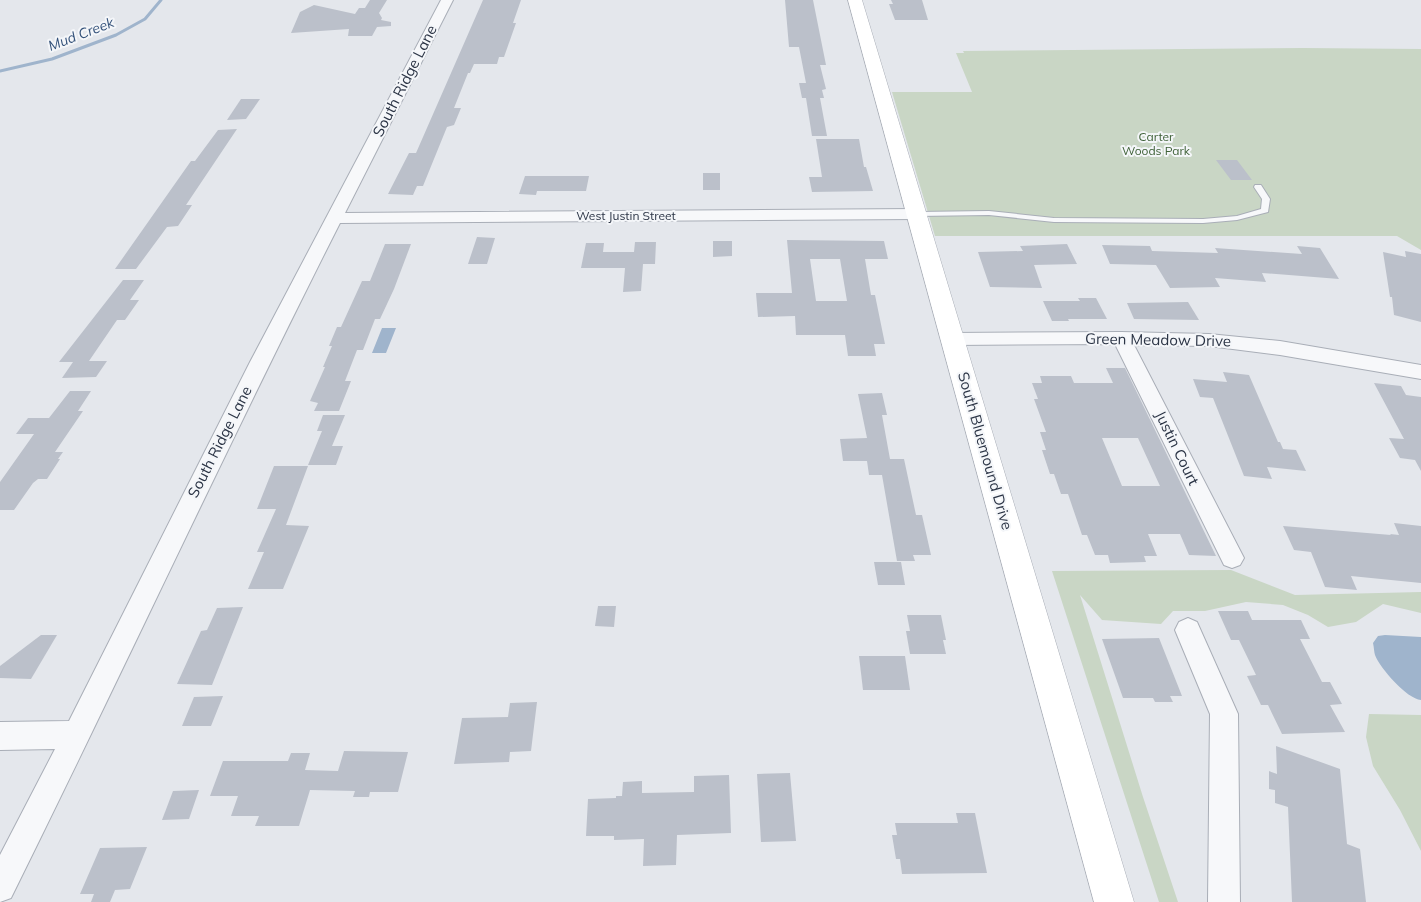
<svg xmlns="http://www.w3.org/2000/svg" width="1421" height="902" font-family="Mulish,sans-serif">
	<rect width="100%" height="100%" fill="#e4e7ec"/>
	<g fill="#c9d6c5">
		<path d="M1303,48L1421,49V250L1397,236H935L892,92H972L956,53H964L963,51Z"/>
		<path d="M1231,570L1295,595L1421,592V613L1383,604L1356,622L1328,627L1308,615L1283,605L1246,602L1205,611H1173L1161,624L1102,620L1080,595L1143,797L1178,902H1159L1052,571Z"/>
		<path d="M1369,714L1421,715V851L1400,810L1373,766L1366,737Z"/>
	</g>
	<g fill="#9fb4cc">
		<path d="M382,328H396L386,353H372Z"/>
		<path d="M1385,635L1421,637V700C1407,699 1380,668 1375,655C1374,652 1374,647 1373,643L1378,636Z"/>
	</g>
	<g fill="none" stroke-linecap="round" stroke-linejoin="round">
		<path stroke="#9fb4cc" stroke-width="3" d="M0,71L52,59L116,35L145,19L161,0"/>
	</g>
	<g fill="#bbc0ca" fill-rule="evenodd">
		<path d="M370,0H387L379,13L382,18L381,20L391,22V26L377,27L372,36H348L349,29L291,33L300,12L314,5L355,14L359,8H365Z"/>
		<path d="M483,0H521L513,23H516L504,57H499L497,64H474L470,73H468L454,108H461L454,125L447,127L423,186H417L413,195L388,194L409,153H416Z"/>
		<path d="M785,0H813L826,65H820L826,89L822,90L824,98H820L827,136H812L806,98H802L799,83H806L799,47H789Z"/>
		<path d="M891,0H922L928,20H895L889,4H893Z"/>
		<path d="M241,99H260L246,119L227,120Z"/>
		<path d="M237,129L186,205H192L178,226L167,227L136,269H115L191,161H195L218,130Z"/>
		<path d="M816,139H859L864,167H866L873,191L812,192L809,177H822Z"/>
		<path d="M1216,160H1237L1252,180H1231Z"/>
		<rect x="703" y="173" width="17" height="17"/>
		<path d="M525,176H589L586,191H537L536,195L519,194Z"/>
		<path d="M477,237L495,238L487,264H468Z"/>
		<path d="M787,240L884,241L888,259H865L871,295H875L885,344H874L876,356H848L845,335H796L795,316L758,317L756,293H792ZM810,259H840L847,301H816Z"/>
		<path d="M713,241H732V256L713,257Z"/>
		<path d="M635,242H656L655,264H643L641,291L623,292L625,268H581L586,243H604L603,252H634Z"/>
		<path d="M385,244H411L394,289L380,319H375L363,350H357L345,381H351L339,411H314L318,403L310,401L325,367H323L332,346H329L337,327H341L362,281H370Z"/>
		<path d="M1067,244L1077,264L1034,265L1042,288L990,287L978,252L1023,251L1020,246Z"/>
		<path d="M1102,245L1150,246L1152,251L1218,253L1215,248L1302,254L1297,246L1320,248L1339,279L1262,273L1266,282L1215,278L1220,287L1170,288L1156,265L1110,264Z"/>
		<path d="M1405,251L1421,254V322L1394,315L1392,297H1390L1383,252L1406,257Z"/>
		<path d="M123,280H144L130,300H139L125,320H117L89,361H107L96,377L62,378L73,362H59Z"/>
		<path d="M1078,298H1096L1107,319H1068L1069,321H1052L1043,301H1080Z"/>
		<path d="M1188,302L1199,320L1134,319L1127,303Z"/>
		<path d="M1106,368H1125L1216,556L1189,555L1180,534H1148L1157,556H1144L1146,562L1110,563L1108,555H1095L1087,535H1082L1068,494H1061L1054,474H1050L1042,450H1046L1040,432H1046L1034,399H1038L1032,383H1042L1040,376H1071L1074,383H1113ZM1102,438H1138L1160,486H1122Z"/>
		<path d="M1223,372L1249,375L1278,442H1280L1283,449L1296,450L1306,471L1267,467L1272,479L1244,476L1213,398L1200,397L1193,379L1227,382Z"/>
		<path d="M1374,383L1401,386L1406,395L1421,397V471L1415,460L1400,458L1389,438L1404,439Z"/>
		<path d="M70,391H91L78,411H83L55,452H63L58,459H60L47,479H38L33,483L14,510H0V482L34,434H16L28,418H49Z"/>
		<path d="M882,393L887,415H882L890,459H904L916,515H922L931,555H913L915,561H897L882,475H869L867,461H843L840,439L867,438L858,394Z"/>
		<path d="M323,415H345L332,446H343L336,465H308L322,431H317Z"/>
		<path d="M274,466H308L286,525L309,526L283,589H248L264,552H257L276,509H257Z"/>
		<path d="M1394,523L1421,526V583L1351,576L1357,590L1325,587L1311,552L1294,550L1283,526L1391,535L1390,534L1399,535Z"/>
		<path d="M874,562H901L905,585H878Z"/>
		<path d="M598,606H616L614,627L595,626Z"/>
		<path d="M243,607L212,685L177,684L201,631L207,630L217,608Z"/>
		<path d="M1218,611H1248L1252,620H1301L1310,639H1300L1322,682H1330L1342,704L1330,705L1345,732L1282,734L1268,705H1261L1247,676L1256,675L1239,640H1231Z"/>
		<path d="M907,615H941L946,640H943L946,654H910L906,631H910Z"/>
		<path d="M41,635H57L31,679L0,678V666Z"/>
		<path d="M1159,638L1182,696H1170L1173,702H1155L1153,698H1123L1102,639Z"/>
		<path d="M859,656H905L910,690H863Z"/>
		<path d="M223,696L211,726H182L194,697Z"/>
		<path d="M537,702L531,751L510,752L509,762L454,764L462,718L508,717L510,703Z"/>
		<path d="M1276,746L1340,769L1347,844L1360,849L1366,902H1292L1288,807L1275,803V790L1269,789V771L1277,774Z"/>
		<path d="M344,751L408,752L398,792H370L369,797H353L355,791L310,790L299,826H255L259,816H231L238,796H210L223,761H288L291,753H310L305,770L338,771Z"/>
		<path d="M790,773L796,841L761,842L757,774Z"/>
		<path d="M729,775L731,833L677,835L676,865L643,866L644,839L614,840V836H586L588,799L616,798V796H622L623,782L642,781V793L694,792V776Z"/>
		<path d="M199,790L189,819L162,820L173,791Z"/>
		<path d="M956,813H975L987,873L902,874L900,859H896L892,835H897L895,823H958Z"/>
		<path d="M147,847L130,889L115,890L110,902H91L94,894H80L100,848Z"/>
	</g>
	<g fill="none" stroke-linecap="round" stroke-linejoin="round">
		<defs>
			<path id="service" d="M1255,185H1261L1270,199L1268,212L1237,220L1203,223L1054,222L989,215L917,216L913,214L917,212L989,211L1054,218L1203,219L1237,216L1261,209L1262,199L1254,187Z"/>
			<g id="minor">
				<path d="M441,0H453L345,213L917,209L923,211L925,214L923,217L917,219L340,223C227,446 122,674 11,898L0,902V855L55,749L0,750V722L69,721L250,362Z"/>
				<path d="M1121,332L1209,334L1280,341L1421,365V379L1280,355L1209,346L1134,345L1244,558L1240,565L1232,568L1224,565L1115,344L952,345L945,344L943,339L945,334L952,333Z"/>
				<path d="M1188,618L1197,622L1238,714L1240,902H1208L1210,714L1175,630L1179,622Z"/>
			</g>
			<path id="secondary" d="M848,0H862L1134,902H1094Z"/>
		</defs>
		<use href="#service" stroke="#a9aeb7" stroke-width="2"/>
		<use href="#minor" stroke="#a9aeb7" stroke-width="2"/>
		<use href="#secondary" stroke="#a9aeb7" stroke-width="1"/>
		<use href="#service" fill="#f7f8fa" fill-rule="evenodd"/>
		<use href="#minor" fill="#f7f8fa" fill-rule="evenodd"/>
		<use href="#secondary" fill="#fff" fill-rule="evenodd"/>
	</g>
	<g text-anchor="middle" stroke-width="4" stroke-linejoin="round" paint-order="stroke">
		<g font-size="12" fill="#3f6138" stroke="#f4f6f9">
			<text x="1156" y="141">Carter<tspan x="1156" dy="14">Woods Park</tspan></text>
		</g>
		<g font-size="12" fill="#2b3445" stroke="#f4f6f9">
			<text x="626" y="220">West Justin Street</text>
		</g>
		<g font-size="14" font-style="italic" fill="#34527a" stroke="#f4f6f9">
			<text transform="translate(81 34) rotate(-21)" y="5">Mud Creek</text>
		</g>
		<g font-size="15" fill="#2b3445" stroke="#f4f6f9">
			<text transform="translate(405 81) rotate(-63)" y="5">South Ridge Lane</text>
			<text transform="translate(1158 340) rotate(1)" y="5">Green Meadow Drive</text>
			<text transform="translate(220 442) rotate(-63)" y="5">South Ridge Lane</text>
			<text transform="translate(1177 448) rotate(64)" y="5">Justin Court</text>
			<text transform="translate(985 451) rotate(74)" y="5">South Bluemound Drive</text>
		</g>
	</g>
</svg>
